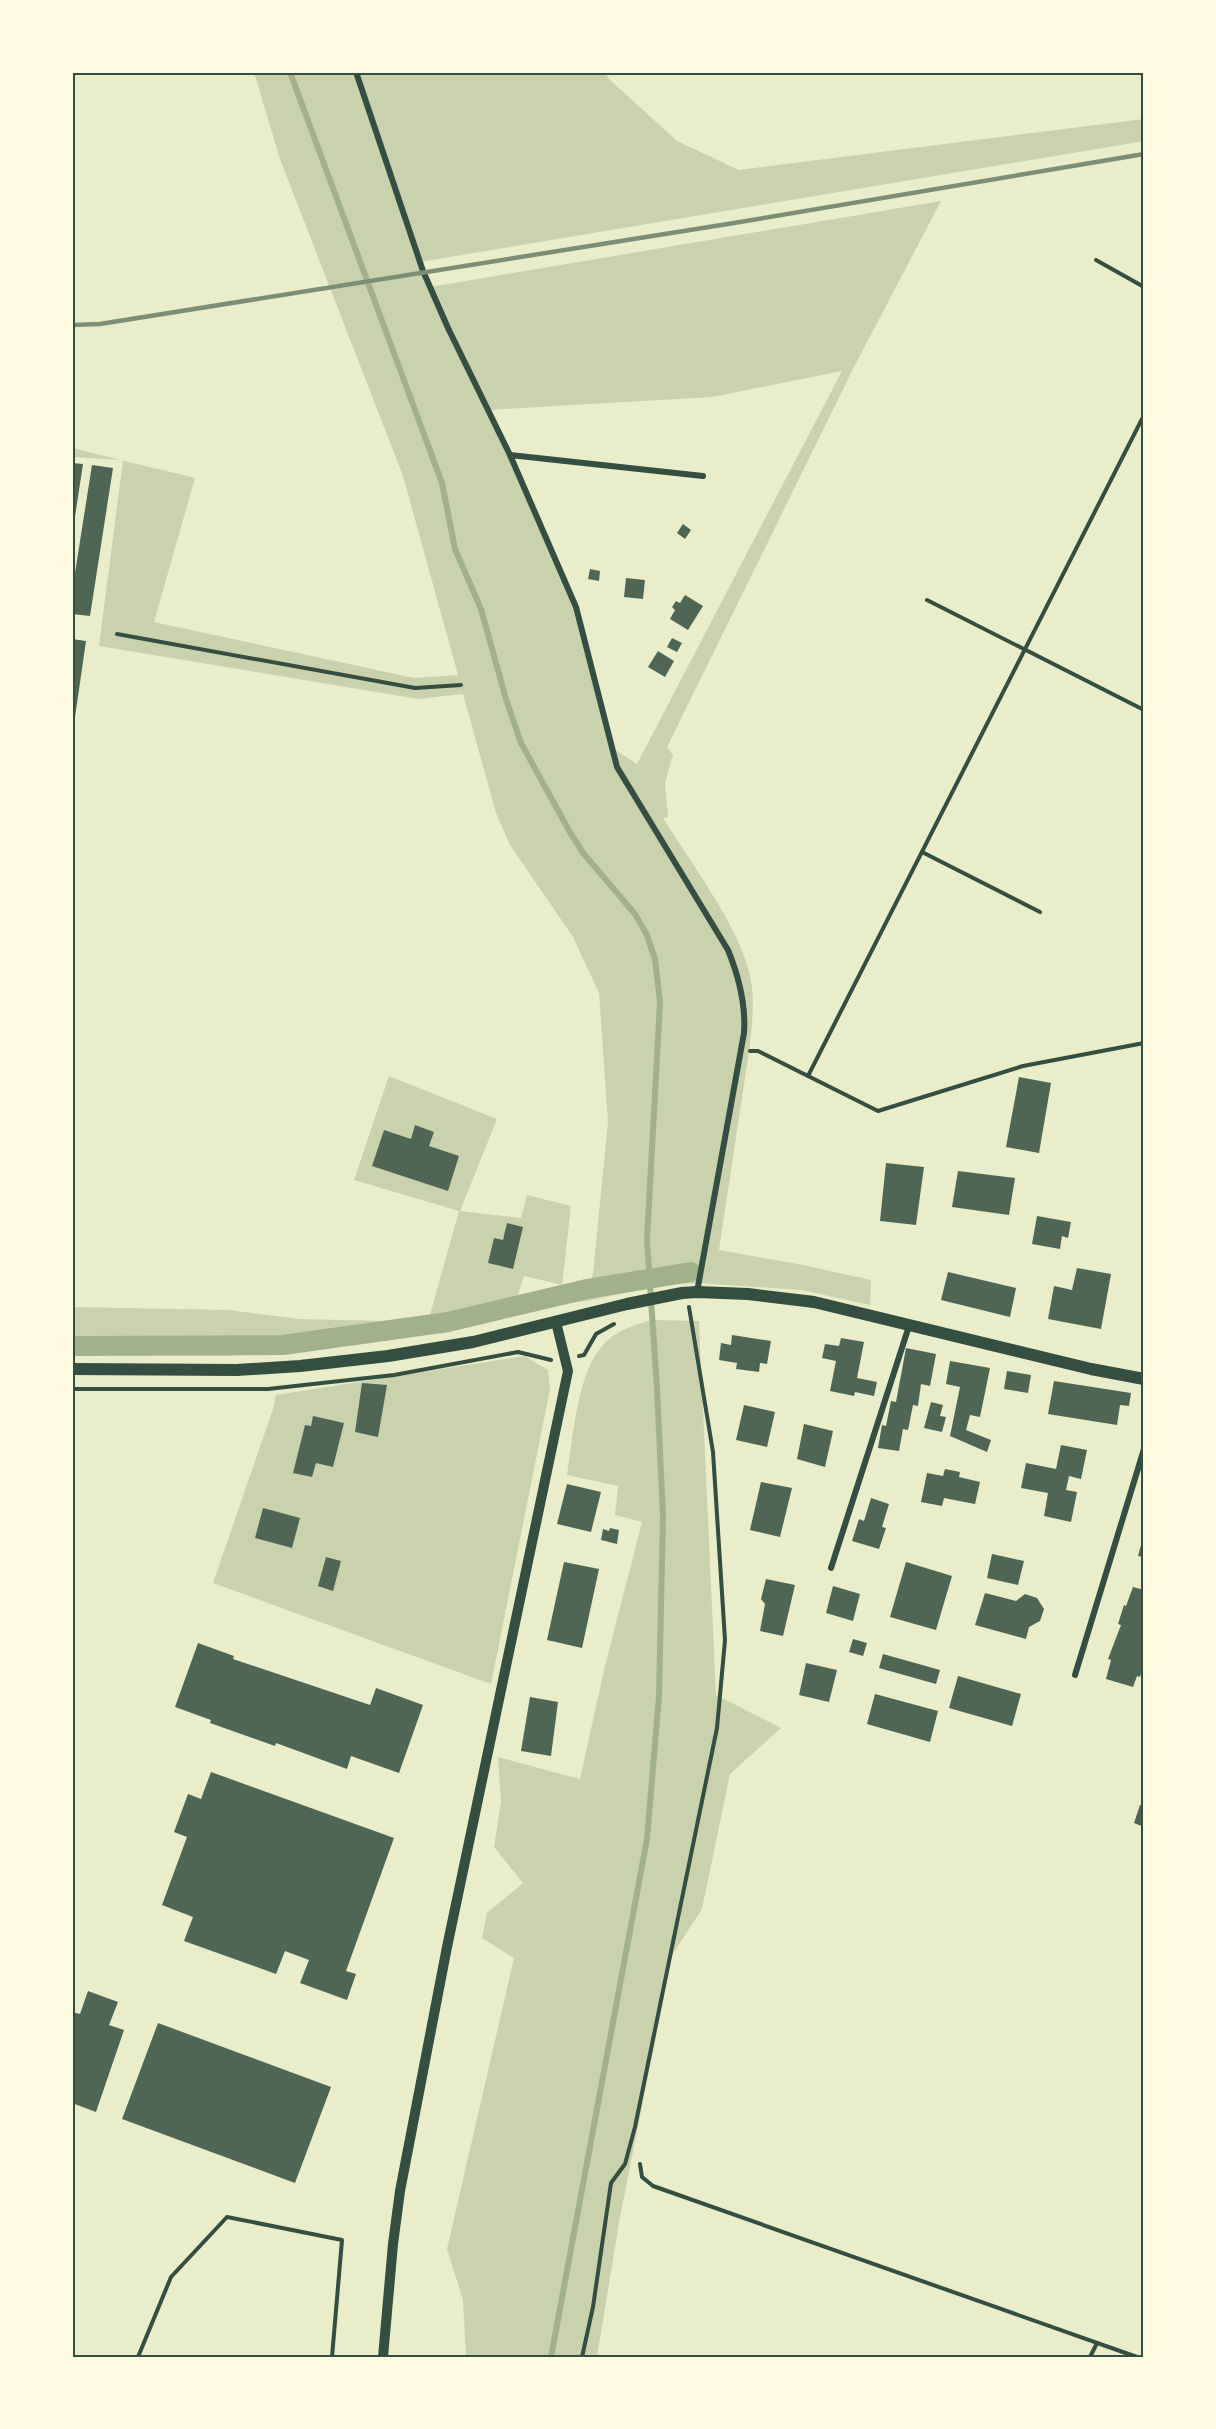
<svg xmlns="http://www.w3.org/2000/svg" width="1216" height="2429" font-family="'Space Grotesk',sans-serif">
	<rect width="100%" height="100%" fill="#e9edc9"/>
	<g fill="#cad2ad" fill-rule="evenodd">
		<path d="M254,72H605L609,79L677,141L739,170L1144,119V141L420,262L430,287L941,201L854,367L667,747L673,755L665,783L668,817L663,818C690,862 737,923 749,972C756,998 752,1025 749,1051L719,1250L803,1265L871,1280L870,1305L801,1290L699,1283L668,1284L591,1300L227,1356L72,1354V1307L228,1310L299,1319L428,1322L459,1211L354,1180L389,1076L497,1119L460,1211L521,1218L527,1195L571,1206L562,1285L524,1276L515,1304L587,1289L593,1274L608,1122L599,993L573,937L510,845L496,813L463,694L418,699L99,646L123,460L72,457V448L195,478L154,622L414,678L458,675L403,476L280,159ZM842,371L637,764L612,748L576,607L488,410L712,397Z"/>
		<path d="M652,1320L699,1321L716,1695L781,1728L730,1774L702,1909L672,1955L620,2217L597,2357H466L463,2300L447,2249L514,1958L482,1938L487,1913L523,1883L494,1847L501,1802L498,1757L580,1779L604,1670L642,1522L615,1515L618,1486L567,1475C573,1438 577,1373 603,1345C616,1330 634,1325 652,1320Z"/>
		<path d="M524,1356L548,1370L550,1389L491,1684L213,1583L273,1409L276,1395Z"/>
	</g>
	<g fill="none" stroke-linecap="round" stroke-linejoin="round">
		<path stroke="#a3b18a" stroke-width="6" d="M290,72L442,483L455,549L481,609L506,699L521,743L571,834L584,854L635,914L647,935L655,959L660,1002L647,1240L657,1388L663,1516L659,1696L647,1839L551,2357"/>
		<path stroke="#a3b18a" stroke-width="20" d="M72,1346L283,1345L448,1322L587,1289L691,1272"/>
	</g>
	<g fill="#4f6655">
		<path d="M72,463L83,464L73,530H72Z"/>
		<path d="M92,465L113,468L90,616L72,614V592Z"/>
		<path d="M683,524L691,530L685,539L677,533Z"/>
		<path d="M590,569L600,571L599,581L588,579Z"/>
		<path d="M626,578L645,580L643,599L624,597Z"/>
		<path d="M685,595L703,606L688,630L670,619L675,610L672,607L676,601L680,603Z"/>
		<path d="M672,638L682,643L677,652L667,647Z"/>
		<path d="M72,639L86,641L73,731H72Z"/>
		<path d="M658,651L674,661L665,677L648,667Z"/>
		<path d="M1019,1077L1051,1083L1039,1153L1006,1147Z"/>
		<path d="M415,1125L434,1132L429,1146L459,1156L448,1191L372,1166L384,1130L411,1139Z"/>
		<path d="M886,1163L924,1167L916,1225L880,1221Z"/>
		<path d="M958,1171L1015,1178L1009,1215L952,1207Z"/>
		<path d="M1037,1216L1071,1222L1068,1238L1062,1236L1060,1249L1032,1244Z"/>
		<path d="M507,1223L523,1227L513,1269L488,1263L494,1238L503,1240Z"/>
		<path d="M1077,1268L1111,1274L1101,1329L1048,1319L1054,1286L1072,1290Z"/>
		<path d="M948,1272L1016,1288L1010,1317L941,1300Z"/>
		<path d="M732,1335L771,1341L767,1364L760,1363L759,1372L736,1369L737,1363L719,1360L721,1343L731,1345Z"/>
		<path d="M841,1338L864,1342L857,1378L877,1382L874,1396L855,1392L854,1396L830,1391L836,1361L822,1358L825,1344L839,1346Z"/>
		<path d="M906,1348L936,1354L930,1386L921,1384L918,1406L913,1405L908,1430L903,1429L899,1451L878,1448L882,1425L886,1426L891,1401L896,1402Z"/>
		<path d="M950,1361L990,1368L980,1417L970,1415L966,1430L991,1440L987,1452L950,1436L960,1387L946,1384Z"/>
		<path d="M1007,1371L1031,1375L1028,1393L1004,1389Z"/>
		<path d="M1054,1381L1131,1393L1129,1406L1120,1405L1117,1425L1048,1414Z"/>
		<path d="M362,1383L387,1385L378,1437L355,1432Z"/>
		<path d="M931,1402L943,1405L940,1416L946,1417L942,1432L924,1428Z"/>
		<path d="M744,1405L775,1412L767,1447L736,1440Z"/>
		<path d="M313,1416L344,1423L333,1467L316,1463L312,1477L293,1473L305,1425L311,1426Z"/>
		<path d="M804,1424L833,1431L825,1467L797,1459Z"/>
		<path d="M1061,1445L1087,1450L1081,1479L1069,1476L1066,1490L1077,1492L1071,1522L1044,1516L1048,1493L1021,1488L1026,1463L1056,1469Z"/>
		<path d="M945,1469L960,1472L959,1477L980,1482L975,1504L944,1498L942,1506L921,1502L927,1473L943,1476Z"/>
		<path d="M761,1482L792,1488L780,1537L750,1530Z"/>
		<path d="M567,1484L601,1492L591,1532L557,1524Z"/>
		<path d="M871,1498L889,1504L882,1527L886,1528L879,1549L852,1541L859,1519L864,1521Z"/>
		<path d="M263,1508L300,1518L292,1548L255,1538Z"/>
		<path d="M610,1528L619,1530L617,1544L601,1540L603,1529L609,1531Z"/>
		<path d="M1143,1538H1144V1557L1138,1556Z"/>
		<path d="M992,1554L1024,1561L1018,1585L987,1578Z"/>
		<path d="M326,1557L341,1561L333,1591L318,1586Z"/>
		<path d="M564,1562L599,1569L582,1648L547,1640Z"/>
		<path d="M906,1562L952,1576L936,1630L890,1617Z"/>
		<path d="M766,1579L795,1585L783,1636L760,1631L765,1604L761,1599Z"/>
		<path d="M833,1586L860,1594L853,1621L826,1613Z"/>
		<path d="M1133,1587L1144,1590V1655L1141,1666L1143,1667L1140,1677L1137,1676L1133,1687L1106,1679L1111,1660L1108,1659L1121,1625L1118,1624L1124,1605L1126,1606Z"/>
		<path d="M985,1593L1016,1601L1025,1594L1037,1598L1044,1609L1040,1621L1029,1627L1026,1639L975,1625Z"/>
		<path d="M853,1639L867,1643L863,1656L849,1652Z"/>
		<path d="M198,1643L234,1656L233,1659L370,1705L376,1688L423,1705L399,1773L351,1756L347,1769L276,1743L275,1746L210,1723L211,1720L175,1707Z"/>
		<path d="M883,1654L940,1670L936,1684L879,1668Z"/>
		<path d="M806,1663L837,1670L829,1702L799,1695Z"/>
		<path d="M958,1676L1021,1694L1012,1726L949,1708Z"/>
		<path d="M875,1694L938,1711L930,1742L867,1724Z"/>
		<path d="M530,1697L558,1702L551,1756L521,1751Z"/>
		<path d="M211,1772L394,1838L346,1971L356,1974L347,2000L300,1983L309,1960L285,1951L276,1974L184,1941L193,1917L162,1905L187,1837L174,1832L188,1794L201,1799Z"/>
		<path d="M1140,1805L1144,1806V1827L1134,1823Z"/>
		<path d="M88,1991L118,2002L109,2025L124,2030L96,2112L72,2103V2012L80,2014Z"/>
		<path d="M158,2023L331,2087L295,2183L122,2119Z"/>
	</g>
	<g fill="none" stroke-linecap="round" stroke-linejoin="round">
		<g stroke="#344e41" stroke-width="4">
			<path d="M1096,260L1144,287"/>
			<path d="M927,600L1144,710"/>
			<path d="M117,634L415,688L461,685"/>
			<path d="M922,852L1040,912"/>
			<path d="M750,1051H758L878,1111L1023,1066L1144,1043"/>
			<path d="M808,1076L1144,415"/>
			<path d="M579,1356L584,1355L596,1334L614,1324"/>
			<path d="M72,1389H268L394,1375L518,1352L551,1360"/>
			<path d="M640,2164L642,2177L653,2186L1137,2357"/>
			<path d="M582,2357L593,2307L611,2183L625,2164L635,2127L717,1728L725,1640L713,1452L689,1307"/>
			<path d="M1090,2357L1097,2343"/>
		</g>
		<path stroke="#344e41" stroke-width="4" d="M138,2357L171,2277L227,2217L342,2240L332,2357"/>
		<g stroke="#344e41" stroke-width="6">
			<path d="M356,72L423,271L448,328L510,455L576,607L617,767L728,950C739,977 746,1004 744,1033L697,1292"/>
			<path d="M510,455L703,476"/>
			<path d="M831,1568L909,1326"/>
			<path d="M1075,1675L1144,1449"/>
		</g>
		<path stroke="#344e41" stroke-width="10" d="M383,2357L393,2244L400,2191L447,1947L568,1371L556,1322"/>
		<path stroke="#344e41" stroke-width="12" d="M72,1369L237,1370L300,1366L388,1356L473,1342L627,1304L682,1293L697,1292L748,1294L814,1302L1091,1369L1144,1379"/>
		<path stroke="#7c8e77" stroke-width="4.5" d="M72,325L100,324L734,223L1144,154"/>
	</g>
	<rect width="1216" height="2429" fill="none" stroke="#fefae0" stroke-width="147"/>
	<rect x="74" y="74" width="1068" height="2282" fill="none" stroke="#344e41" stroke-width="2"/>
</svg>
